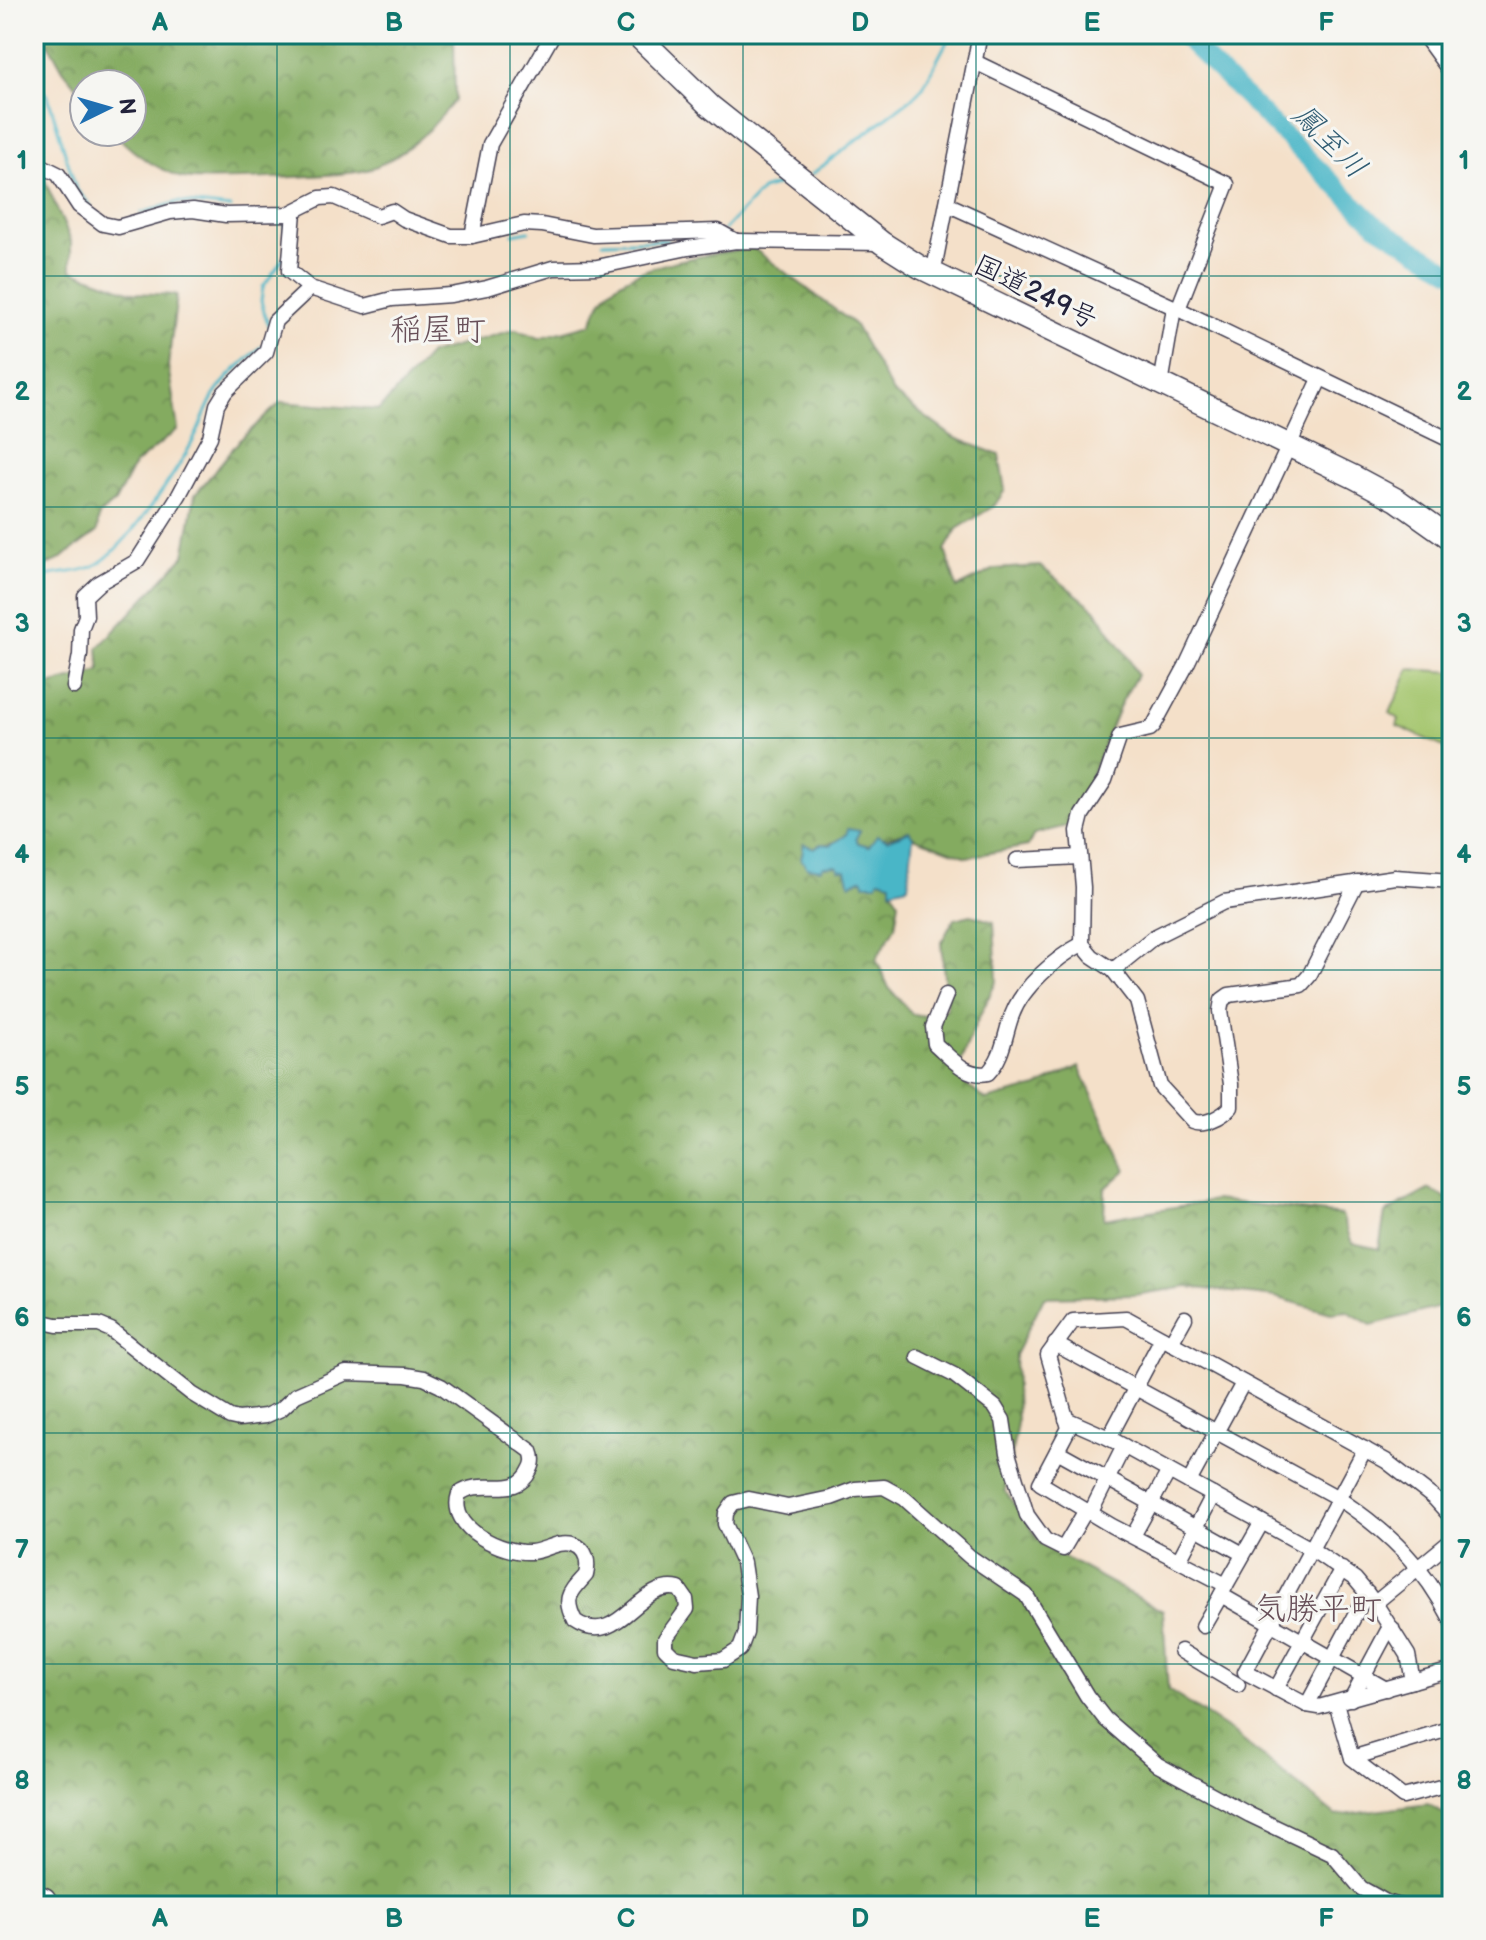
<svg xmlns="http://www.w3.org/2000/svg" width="1486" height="1940" font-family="'Balsamiq Sans','Klee One',sans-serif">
	<defs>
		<pattern id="forest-crowns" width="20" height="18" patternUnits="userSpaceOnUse" patternTransform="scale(2)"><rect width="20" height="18" fill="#84ab61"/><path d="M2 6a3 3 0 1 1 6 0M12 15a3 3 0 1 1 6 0" fill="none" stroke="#6c8b51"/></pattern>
	</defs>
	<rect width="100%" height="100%" fill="#f6f6f2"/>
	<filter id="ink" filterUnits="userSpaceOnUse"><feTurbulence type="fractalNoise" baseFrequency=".0125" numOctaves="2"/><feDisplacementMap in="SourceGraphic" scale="16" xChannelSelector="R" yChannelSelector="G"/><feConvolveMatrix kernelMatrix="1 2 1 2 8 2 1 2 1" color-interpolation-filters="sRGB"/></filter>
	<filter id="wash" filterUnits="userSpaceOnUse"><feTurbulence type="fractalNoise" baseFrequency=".006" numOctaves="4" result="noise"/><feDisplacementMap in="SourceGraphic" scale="32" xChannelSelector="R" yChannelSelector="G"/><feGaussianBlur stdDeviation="1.8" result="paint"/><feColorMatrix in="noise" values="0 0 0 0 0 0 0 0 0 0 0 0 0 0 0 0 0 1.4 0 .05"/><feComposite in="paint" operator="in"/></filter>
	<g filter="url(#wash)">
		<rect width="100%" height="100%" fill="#f4e0c9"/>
		<g fill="url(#forest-crowns)" stroke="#53664e" stroke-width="2">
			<path d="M43,34H454L455,100C431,130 406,155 370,169C352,176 196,183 179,177C155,167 130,152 114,132H132V84H84V96L63,70Z"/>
			<path d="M34,155L71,241V270L134,293L177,295L168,366L178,429L134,465L115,502L99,515L97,532L57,561L34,569Z"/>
			<path d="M753,248L854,324L893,393L953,437L999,455L1005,490L994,506L957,529L945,550L957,588L995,569L1040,566L1095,609L1129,659L1137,675L1121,703L1071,825L1034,834L1028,846L967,857L913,837L909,831C899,834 875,841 869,846L858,843L855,838L859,831C846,835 835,845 821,844L814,848L804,845L822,866L831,863L846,870L849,878L879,879L892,882L891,890L899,902L895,927L876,959L889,988L912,1014L926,1016L947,1009L941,943L954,919L971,915L994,922L997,980L974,1028L955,1076L986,1100L1037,1087L1079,1066L1126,1170L1105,1189L1104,1219L1215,1200L1342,1215L1352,1243L1379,1249L1385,1213L1430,1189L1452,1202V1304L1371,1325L1347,1311L1331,1313L1275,1297L1187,1287L1134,1295L1044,1297L1015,1355L1017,1423L1005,1491L1043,1546L1163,1611L1168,1690L1231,1731L1336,1816L1428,1804L1451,1818L1452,1891L1445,1906H34V689L100,671L98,648L184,556L195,495L239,441L281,402L379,410L430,354L516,329L539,338L591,324C595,315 599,303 605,295C631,263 713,254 753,248Z"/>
		</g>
		<path fill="#a5c66e" stroke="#647454" stroke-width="2" d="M1409,669L1452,672V751L1397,726L1399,719L1390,713Z"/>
		<path fill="#4ab6c7" stroke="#366c81" stroke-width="2" d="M848,829L860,831L856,838L858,843L869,846L877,835L888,840L909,831L913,837L908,886L891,890V882L879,879L877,884H865L862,878L850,884L846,870L839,869L837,865L823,866L821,869L807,867L801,859L804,844L814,848L821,844L831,845L846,835Z"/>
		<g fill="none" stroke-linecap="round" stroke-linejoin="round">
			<g stroke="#4ab6c7" stroke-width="3">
				<path d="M34,82L48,96L76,189L91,206"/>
				<path d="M812,174L911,99L923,87L951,34"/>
				<path d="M141,213L178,202L231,208"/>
				<path d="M285,217V234"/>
				<path d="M724,230L762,190L789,181"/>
				<path d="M513,234L529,231"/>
				<path d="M603,242L667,240"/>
				<path d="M268,325L261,301L263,287L284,257"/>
				<path d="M34,580C53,571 75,575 94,566C125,551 180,467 196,435C203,421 207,404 217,391C228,375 246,360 261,347"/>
			</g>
			<path stroke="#4ab6c7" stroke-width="18" d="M1181,34L1377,226L1452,272"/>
		</g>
	</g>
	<g filter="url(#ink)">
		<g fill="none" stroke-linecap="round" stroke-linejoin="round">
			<defs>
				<g id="minor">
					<path d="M1423,34L1452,74"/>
					<path d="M975,62L1227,184L1178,309"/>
					<path d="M34,162L58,174L79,206L103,224L118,227L170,212L193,210L226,215L288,214L320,198L334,197L378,216L392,211L404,219L451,236H472L524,224L542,225L593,235L718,231L736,241"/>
					<path d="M947,204L1178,309L1452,441"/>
					<path d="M294,212L289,271L310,288L365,306L392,299L451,295L487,288L553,268L597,267L688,248L736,241L881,243"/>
					<path d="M472,236L490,144L553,34"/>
					<path d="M933,274L980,34"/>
					<path d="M1320,379L1186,666L1154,725L1150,729L1120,736L1105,780L1082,815L1078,831L1083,887L1082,944L1092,956L1113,970L1137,1001L1160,1086L1192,1121C1204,1126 1222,1117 1231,1107V1084L1220,1011L1222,1000L1229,995L1301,985L1309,976L1357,882"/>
					<path d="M1161,384L1174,308"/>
					<path d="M74,687L80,655L81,629L86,616L85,596L99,583L137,561L179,495L210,437L217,405L225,392L266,352L275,321L310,288"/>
					<path d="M1017,860L1080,857"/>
					<path d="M1113,970L1154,937L1224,902L1395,877L1452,881"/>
					<path d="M946,995L933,1027L935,1044C950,1057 966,1078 988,1073C1004,1056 1004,1036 1012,1015C1022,987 1057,957 1082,944"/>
					<path d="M34,1320L57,1325H99L111,1330L192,1394L230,1417L239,1419L265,1416L281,1409L296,1395L346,1373L406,1375L424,1378L441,1386L531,1451C534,1458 534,1463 530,1470C516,1501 482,1476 459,1494C447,1529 504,1554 531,1552C545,1551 558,1540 573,1544C587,1549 589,1562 586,1575C571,1592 563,1597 575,1621C619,1651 638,1579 679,1589L686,1599L687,1609L665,1639V1648L674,1657L697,1662L723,1660L740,1649L746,1633L748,1596L743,1563L725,1524L726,1513L733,1503L749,1499L788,1507L831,1498L855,1489L884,1487L904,1498L970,1557L1026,1595L1087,1696L1105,1719L1158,1765L1250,1815L1332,1854L1361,1888L1386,1902L1400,1906"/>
					<path d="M1171,1343L1185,1318"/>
					<path d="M1055,1344L1338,1498C1390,1533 1423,1565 1452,1621"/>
					<path d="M918,1357L954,1375L995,1407L1003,1420L1008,1453L1027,1515L1045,1540L1063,1549L1086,1510"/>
					<path d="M1066,1419L1109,1438L1162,1338"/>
					<path d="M1109,1438L1189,1482L1243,1383"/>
					<path d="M1365,1449L1245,1672L1307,1705L1319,1707L1452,1670"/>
					<path d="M1057,1451L1243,1554"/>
					<path d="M1189,1482L1311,1549L1355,1579L1375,1603L1408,1655L1413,1681"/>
					<path d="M1091,1512L1124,1446"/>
					<path d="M1133,1536L1169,1471"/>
					<path d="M1179,1560L1213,1495"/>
					<path d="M1226,1585L1262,1522"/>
					<path d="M1375,1603L1452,1540"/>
					<path d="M1203,1626L1221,1595"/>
					<path d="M1181,1651L1238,1685"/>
					<path d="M1276,1689L1342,1569"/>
					<path d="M1386,1689L1221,1595L1226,1585L1112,1526L1040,1483L1069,1428L1048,1355L1073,1321L1126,1318L1386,1461L1435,1499L1452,1518"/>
					<path d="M1351,1699L1387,1632L1392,1628"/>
					<path d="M1336,1703L1352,1758L1403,1797L1452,1784"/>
					<path d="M1307,1705L1367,1593"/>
					<path d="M1352,1758L1452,1728"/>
					<path d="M34,1890L47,1896L53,1906"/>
				</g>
				<path id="highway" d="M636,34L710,106L882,243L920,267L1354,477L1397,500L1452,539"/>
			</defs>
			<use href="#minor" stroke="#423e50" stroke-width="17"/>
			<use href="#highway" stroke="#423e50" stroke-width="25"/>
			<use href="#minor" stroke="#fff" stroke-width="14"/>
			<use href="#highway" stroke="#fff" stroke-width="22"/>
		</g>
	</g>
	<path fill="none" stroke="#0f766e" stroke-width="2" stroke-opacity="0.55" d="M277,34V1906M510,34V1906M743,34V1906M976,34V1906M1209,34V1906M34,276H1452M34,507H1452M34,738H1452M34,970H1452M34,1202H1452M34,1433H1452M34,1664H1452"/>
	<g text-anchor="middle" stroke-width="6" stroke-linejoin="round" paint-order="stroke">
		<g font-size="28" fill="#22223b" stroke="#f6f6f2">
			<text transform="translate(1036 291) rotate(26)" y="10">国道249号</text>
		</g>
		<g font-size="30" font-style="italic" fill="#325d73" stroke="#f6f6f2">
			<text transform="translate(1330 141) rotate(45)" y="10">鳳至川</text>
		</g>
		<g font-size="32" fill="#685059" stroke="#f6f6f2">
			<text x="438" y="340">稲屋町</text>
			<text x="1318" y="1619">気勝平町</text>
		</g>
	</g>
	<rect width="1486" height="1940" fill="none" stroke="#f6f6f2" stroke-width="88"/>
	<g transform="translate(108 108) rotate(85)"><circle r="38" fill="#f6f6f2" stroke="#a1a1a9" stroke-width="2"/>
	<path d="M0-6L14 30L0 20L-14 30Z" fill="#1f6fb2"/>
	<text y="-12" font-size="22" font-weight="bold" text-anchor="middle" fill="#22223b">N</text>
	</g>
	<rect x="44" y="44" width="1398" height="1852" fill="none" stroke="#0f766e" stroke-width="3"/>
	<g font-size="26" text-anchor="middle" font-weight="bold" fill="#0f766e">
		<text x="160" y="31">A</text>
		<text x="394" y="31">B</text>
		<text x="626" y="31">C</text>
		<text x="860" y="31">D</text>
		<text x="1092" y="31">E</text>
		<text x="1326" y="31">F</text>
		<text x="22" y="169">1</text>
		<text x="1464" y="169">1</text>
		<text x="22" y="400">2</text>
		<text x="1464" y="400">2</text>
		<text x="22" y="632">3</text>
		<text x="1464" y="632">3</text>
		<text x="22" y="863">4</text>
		<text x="1464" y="863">4</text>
		<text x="22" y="1095">5</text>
		<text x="1464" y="1095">5</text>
		<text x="22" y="1326">6</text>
		<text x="1464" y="1326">6</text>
		<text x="22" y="1558">7</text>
		<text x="1464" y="1558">7</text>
		<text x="22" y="1789">8</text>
		<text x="1464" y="1789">8</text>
		<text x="160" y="1927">A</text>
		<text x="394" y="1927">B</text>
		<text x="626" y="1927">C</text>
		<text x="860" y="1927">D</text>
		<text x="1092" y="1927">E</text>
		<text x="1326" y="1927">F</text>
	</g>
</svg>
